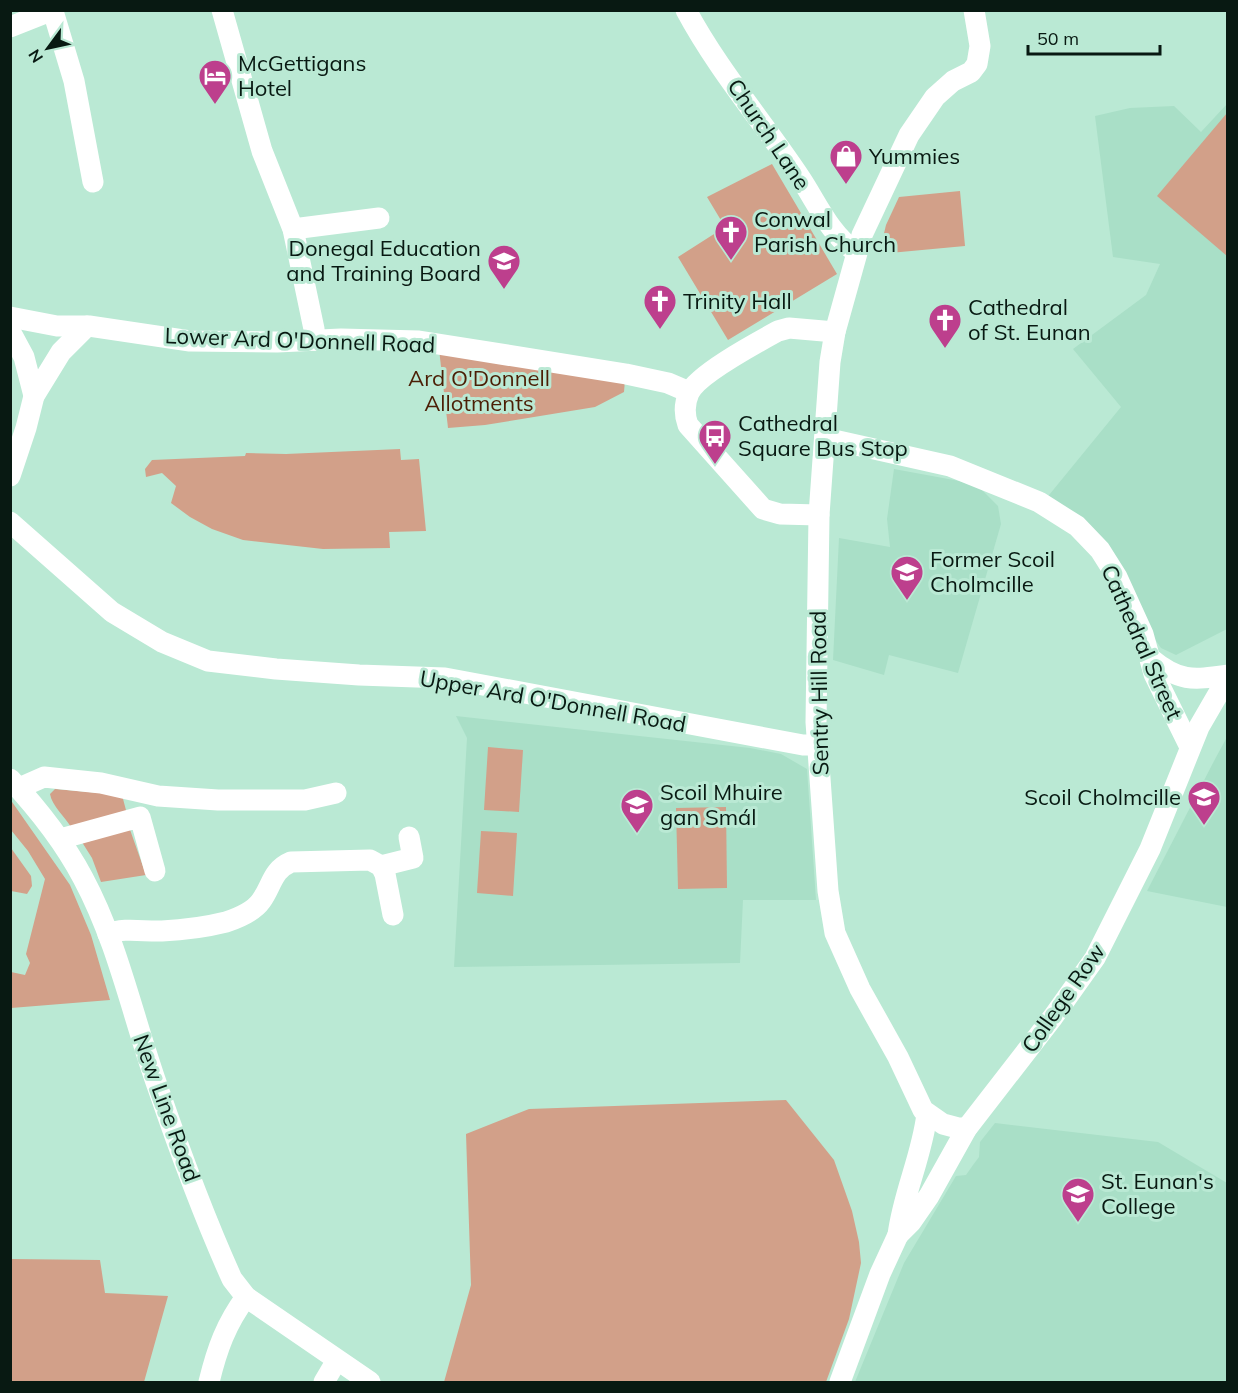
<svg xmlns="http://www.w3.org/2000/svg" width="1238" height="1393" font-family="Mulish,sans-serif">
	<rect width="100%" height="100%" fill="#bae9d4"/>
	<g fill="#a9dfc7">
		<path d="M1227,104V629L1176,655L1161,648L1150,632L1121,569L1045,500L1121,407L1073,349L1146,295L1160,264L1113,257L1095,116L1130,108L1174,106L1201,132Z"/>
		<path d="M894,469L970,483L981,489L998,506L1001,524L958,673L889,655L884,675L833,660L839,538L890,547L887,519Z"/>
		<path d="M456,716L750,748L781,754L807,769L816,900H743L740,963L454,967L467,738Z"/>
		<path d="M1227,737V907L1147,891L1214,761Z"/>
		<path d="M995,1123L1158,1142L1227,1183V1382H855L904,1263L956,1176L966,1175L973,1165L979,1157L980,1142Z"/>
	</g>
	<g fill="#d2a089">
		<path d="M1227,113V256L1157,196Z"/>
		<path d="M772,164L837,274L728,340L678,257L725,227L707,197Z"/>
		<path d="M960,191L965,246L879,254L886,225L899,197Z"/>
		<path d="M439,349L625,380L624,392L595,407L485,425L448,428Z"/>
		<path d="M400,449L401,460L419,459L426,531L389,532L390,548L323,549L243,540L212,529L190,517L171,503L176,486L162,473L146,477L145,469L152,460L245,456L246,453L286,454Z"/>
		<path d="M488,747L523,750L519,812L484,810Z"/>
		<path d="M55,789L122,795L127,814L71,827C65,817 52,806 50,794Z"/>
		<path d="M10,799L70,885L91,935L110,1000L11,1008V972L25,975L30,963L26,954L45,879L28,851L11,830Z"/>
		<path d="M726,807L727,888L678,889L676,808Z"/>
		<path d="M128,824L146,875L101,882L92,858L80,839Z"/>
		<path d="M481,831L517,833L513,896L477,893Z"/>
		<path d="M11,848L31,876L32,886L27,894L11,891Z"/>
		<path d="M786,1100L834,1160L852,1211L859,1242L861,1263L849,1319L826,1382H444L471,1285L466,1134L529,1109Z"/>
		<path d="M11,1259L100,1260L105,1293L168,1296L144,1382H11Z"/>
	</g>
	<g fill="none" stroke-linecap="round" stroke-linejoin="round">
		<g stroke="#fff" stroke-width="21">
			<path d="M222,10L262,151L293,229L314,329L315,340"/>
			<path d="M686,10C718,70 764,123 801,179C818,205 830,234 856,252"/>
			<path d="M53,11L74,81L93,182"/>
			<path d="M10,27L53,10"/>
			<path d="M293,229L379,218"/>
			<path d="M10,317L57,326H89L190,341L277,342L341,339L419,341L626,374L668,383L689,392"/>
			<path d="M10,331L24,357L34,396"/>
			<path d="M825,438L950,466L1039,502L1077,526L1100,550L1117,577L1143,634L1154,674L1190,747"/>
			<path d="M10,476L26,428L34,396L61,352L87,326"/>
			<path d="M819,515L780,514L763,509L688,425C684,414 684,404 689,393C698,374 758,342 778,331L789,328L835,332"/>
			<path d="M10,522L112,612L162,642L208,661L276,669L359,675L445,678L803,745H817"/>
			<path d="M1150,658C1179,682 1192,680 1228,675"/>
			<path d="M10,779C38,809 64,842 83,878C118,943 133,1018 158,1088C180,1152 204,1217 232,1279L246,1297L370,1382"/>
			<path d="M19,788L44,777L101,783L158,796L218,800H305L336,793"/>
			<path d="M60,839L140,817L155,871"/>
			<path d="M381,866L413,858L409,837"/>
			<path d="M108,934C124,927 145,932 162,931C183,930 206,927 226,922C238,918 254,911 261,901C272,886 272,870 291,862L370,860L381,866L385,874L393,915"/>
			<path d="M927,1114C922,1156 903,1194 898,1235L911,1222L929,1196L967,1128L1053,1017L1095,958L1150,849L1199,727L1228,677"/>
			<path d="M967,1128H958L943,1124L923,1110L898,1057L860,989L835,933L828,891L816,722L819,515L830,362L835,332L862,235L909,135L935,97L953,81L971,72L977,64L980,46L974,10"/>
			<path d="M209,1382C217,1349 226,1324 246,1297"/>
			<path d="M324,1382L337,1360"/>
			<path d="M840,1382L880,1274L898,1235"/>
		</g>
	</g>
	<defs>
		<symbol id="hotel-pin" viewBox="-11 -11 22 30"><path d="M0 17L-7.5 6A9.5 9.5 0 1 1 7.5 6Z" fill="#bd3f8d" stroke="#bae9d4"/><path d="M-6-4.5h1.5V1H6V5H4.5V3h-9V5H-6ZM-4 0a1.8 1.8 0 1 1 3.6 0ZM.5 0V-2.5h3Q6-2.5 6 0Z" fill="#fff"/></symbol>
		<symbol id="shop-pin" viewBox="-11 -11 22 30"><path d="M0 17L-7.5 6A9.5 9.5 0 1 1 7.5 6Z" fill="#bd3f8d" stroke="#bae9d4"/><path d="M-5-2.5h2.3a2.7 3.5 0 0 1 5.4 0H5L5.5 6h-11ZM-1.5-2.5h3a1.5 2.3 0 0 0-3 0Z" fill="#fff"/></symbol>
		<symbol id="church-pin" viewBox="-11 -11 22 30"><path d="M0 17L-7.5 6A9.5 9.5 0 1 1 7.5 6Z" fill="#bd3f8d" stroke="#bae9d4"/><path d="M-1.2-6h2.4v3.5h3.3v2.4h-3.3V6h-2.4V-.1h-3.3v-2.4h3.3Z" fill="#fff"/></symbol>
		<symbol id="university-pin" viewBox="-11 -11 22 30"><path d="M0 17L-7.5 6A9.5 9.5 0 1 1 7.5 6Z" fill="#bd3f8d" stroke="#bae9d4"/><path d="M0-5L7-2L0 1L-7-2ZM-4 1L0 2.5L4 1V4Q0 6-4 4Z" fill="#fff"/></symbol>
		<symbol id="bus-pin" viewBox="-11 -11 22 30"><path d="M0 17L-7.5 6A9.5 9.5 0 1 1 7.5 6Z" fill="#bd3f8d" stroke="#bae9d4"/><path d="M-5-6H5V4H4V6H2V4H-2V6H-4V4H-5ZM-3.5-4V0h7V-4ZM-3.5 1.2v1.5H-2V1.2ZM2 1.2v1.5H3.5V1.2Z" fill="#fff"/></symbol>
		<symbol id="school-pin" viewBox="-11 -11 22 30"><path d="M0 17L-7.5 6A9.5 9.5 0 1 1 7.5 6Z" fill="#bd3f8d" stroke="#bae9d4"/><path d="M0-5L7-2L0 1L-7-2ZM-4 1L0 2.5L4 1V4Q0 6-4 4Z" fill="#fff"/></symbol>
	</defs>
	<g fill-rule="evenodd">
		<use href="#hotel-pin" x="196" y="57" width="38" height="52"/>
		<use href="#shop-pin" x="827" y="137" width="38" height="52"/>
		<use href="#church-pin" x="712" y="213" width="38" height="52"/>
		<use href="#university-pin" x="485" y="242" width="38" height="52"/>
		<use href="#church-pin" x="641" y="282" width="38" height="52"/>
		<use href="#church-pin" x="926" y="301" width="38" height="52"/>
		<use href="#bus-pin" x="696" y="417" width="38" height="52"/>
		<use href="#school-pin" x="888" y="553" width="38" height="52"/>
		<use href="#school-pin" x="1185" y="778" width="38" height="52"/>
		<use href="#school-pin" x="618" y="786" width="38" height="52"/>
		<use href="#school-pin" x="1059" y="1175" width="38" height="52"/>
	</g>
	<g text-anchor="middle" stroke-width="6" stroke-linejoin="round" paint-order="stroke">
		<g font-size="22" fill="#081912" stroke="#bae9d4" text-anchor="start">
			<text x="238" y="71">McGettigans<tspan x="238" dy="25">Hotel</tspan></text>
			<text x="869" y="164">Yummies</text>
			<text x="754" y="227">Conwal<tspan x="754" dy="25">Parish Church</tspan></text>
			<text x="481" y="256" text-anchor="end">Donegal Education<tspan x="481" dy="25">and Training Board</tspan></text>
			<text x="683" y="309">Trinity Hall</text>
			<text x="968" y="315">Cathedral<tspan x="968" dy="25">of St. Eunan</tspan></text>
			<text x="738" y="431">Cathedral<tspan x="738" dy="25">Square Bus Stop</tspan></text>
			<text x="930" y="567">Former Scoil<tspan x="930" dy="25">Cholmcille</tspan></text>
			<text x="660" y="800">Scoil Mhuire<tspan x="660" dy="25">gan Smál</tspan></text>
			<text x="1181" y="805" text-anchor="end">Scoil Cholmcille</text>
			<text x="1101" y="1189">St. Eunan's<tspan x="1101" dy="25">College</tspan></text>
		</g>
		<g font-size="22" fill="#081912" stroke="#bae9d4">
			<text transform="translate(769 134) rotate(56)" y="8">Church Lane</text>
			<text transform="translate(300 340) rotate(2)" y="8">Lower Ard O'Donnell Road</text>
			<text transform="translate(1142 642) rotate(66)" y="8">Cathedral Street</text>
			<text transform="translate(819 693) rotate(-91)" y="8">Sentry Hill Road</text>
			<text transform="translate(553 701) rotate(10)" y="8">Upper Ard O'Donnell Road</text>
			<text transform="translate(1063 998) rotate(-55)" y="8">College Row</text>
			<text transform="translate(167 1108) rotate(70)" y="8">New Line Road</text>
		</g>
		<g font-size="22" fill="#4b1e05" stroke="#bae9d4">
			<text x="479" y="386">Ard O'Donnell<tspan x="479" dy="25">Allotments</tspan></text>
		</g>
	</g>
	<rect width="1238" height="1393" fill="none" stroke="#081912" stroke-width="24"/>
	<g transform="translate(48 48) rotate(237)" stroke="#bae9d4" stroke-width="4.5" paint-order="stroke">
	<path d="M0-4.5L10 22L0 15L-10 22Z" fill="#081912"/>
	<text y="-9" font-size="16" font-weight="bold" text-anchor="middle" fill="#081912">N</text>
	</g>
	<path d="M1028 45v9h132v-9" fill="none" stroke="#081912" stroke-width="3"/>
	<text x="1037" y="45" font-size="18" fill="#081912" stroke="#bae9d4" stroke-width="4.5" paint-order="stroke">50 m</text>
</svg>
